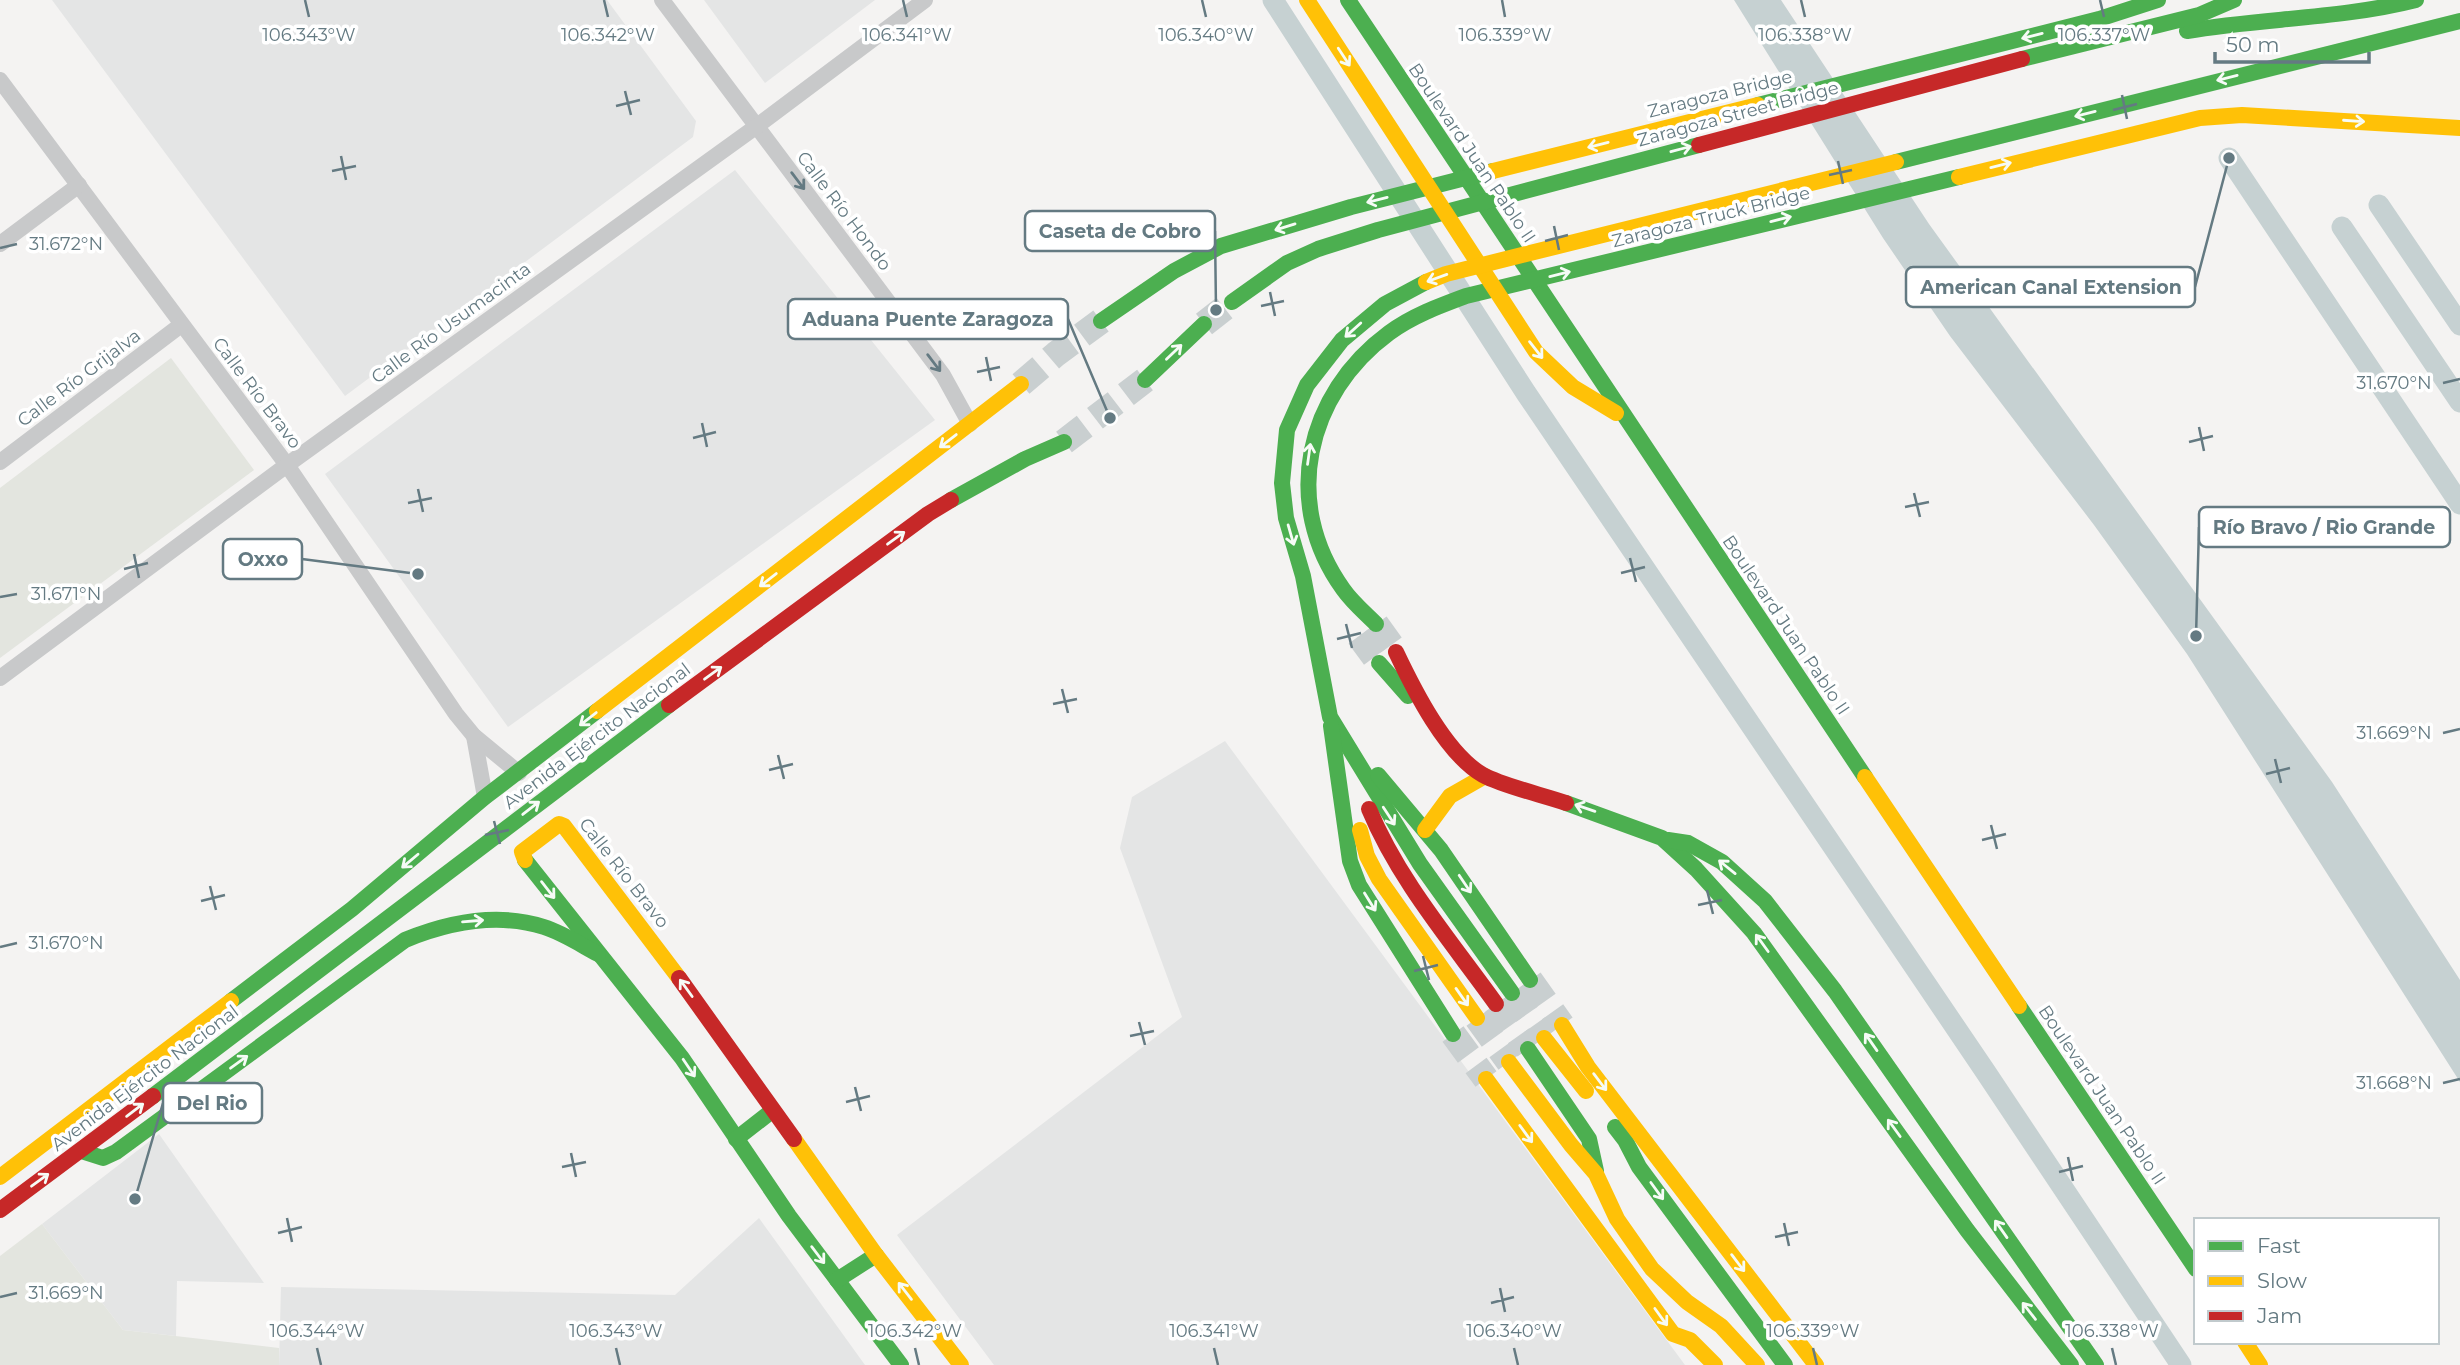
<svg xmlns="http://www.w3.org/2000/svg" width="2460" height="1365" font-family="Montserrat,sans-serif">
	<rect width="100%" height="100%" fill="#f4f3f2"/>
	<g fill="#e4e5e5">
		<path d="M52,0H607L696,121L693,137L345,396Z"/>
		<path d="M704,0H875L765,83Z"/>
		<path d="M735,170L935,420L508,727L325,474Z"/>
		<path d="M1225,741L1685,1365H994L897,1235L1182,1017L1120,848L1132,797Z"/>
		<path d="M159,1134L264,1283L177,1281L176,1336L123,1330L42,1224Z"/>
		<path d="M759,1218L865,1365H279L281,1287L675,1295Z"/>
	</g>
	<g fill="#e3e5df">
		<path d="M171,358L254,470L0,658V488Z"/>
		<path d="M42,1224L123,1330L279,1348V1365H0V1256Z"/>
	</g>
	<path fill="#c6d1d2" d="M1734,0H1781L1929,224L2332,782L2460,980V1082L2187,654L2094,525L1950,336L1883,238Z"/>
	<g fill="none" stroke-linecap="round" stroke-linejoin="round">
		<g stroke="#c6d1d2" stroke-width="21">
			<path d="M1273,0L1526,393L1985,1071L2181,1365"/>
			<path d="M2229,158L2460,504"/>
			<path d="M2379,205L2460,325"/>
			<path d="M2342,227L2460,402"/>
		</g>
		<g stroke="#c9cfd0" stroke-width="26" stroke-dasharray="26 13" stroke-linecap="butt">
			<path d="M1204,324L1232,302"/>
			<path d="M1021,384L1056,354L1101,321"/>
			<path d="M1064,442L1145,380"/>
			<path d="M1376,624L1396,652"/>
			<path d="M1359,636L1379,663"/>
			<path d="M1530,980L1562,1025"/>
			<path d="M1512,993L1544,1038"/>
			<path d="M1496,1004L1528,1049"/>
			<path d="M1477,1018L1509,1062"/>
			<path d="M1453,1034L1486,1079"/>
		</g>
		<g stroke="#c8c9ca" stroke-width="16">
			<path d="M662,0L943,375L970,424"/>
			<path d="M0,80L287,465L456,714L474,736L519,773"/>
			<path d="M0,244L79,185"/>
			<path d="M0,462L181,325"/>
			<path d="M0,678L287,465L757,126L925,0"/>
			<path d="M474,736L485,797"/>
		</g>
		<g stroke="#4caf50" stroke-width="16">
			<path d="M1348,0L1865,777"/>
			<path d="M2187,31C2263,18 2341,19 2416,0"/>
			<path d="M2022,59L2199,15L2234,0"/>
			<path d="M1758,105L2099,19L2158,0"/>
			<path d="M1896,162L2460,21"/>
			<path d="M1426,282L1385,304L1342,340L1307,385L1287,430L1282,483L1286,518L1303,576L1330,717L1420,864L1512,993"/>
			<path d="M1232,302L1287,263L1318,249L1378,230L1699,145"/>
			<path d="M1101,321L1174,271L1221,246L1351,207L1493,171"/>
			<path d="M1145,380L1204,324"/>
			<path d="M951,500L1025,459L1064,442"/>
			<path d="M1376,624C1365,613 1352,602 1343,589C1281,503 1306,394 1389,333C1412,316 1439,306 1466,296L1959,177"/>
			<path d="M1379,663L1408,696"/>
			<path d="M1331,726L1350,861L1359,885L1453,1034"/>
			<path d="M1378,775L1441,850L1530,980"/>
			<path d="M1566,803L1662,838L1696,869L1754,933L1967,1230L2071,1365"/>
			<path d="M1668,840L1688,843L1722,862L1765,901L1835,991L2096,1365"/>
			<path d="M525,860L682,1058L789,1216L901,1365"/>
			<path d="M231,1001L352,909L485,797L597,711"/>
			<path d="M2019,1006L2196,1269"/>
			<path d="M1528,1049L1589,1139L1596,1171"/>
			<path d="M153,1096L669,705"/>
			<path d="M1615,1127L1625,1140L1639,1167L1785,1365"/>
			<path d="M736,1139L772,1111"/>
			<path d="M81,1151L103,1158L116,1152L405,940C449,922 497,912 544,927C563,933 581,945 598,954"/>
			<path d="M837,1280L876,1255"/>
		</g>
		<g stroke="#ffc107" stroke-width="16">
			<path d="M1307,0L1536,352L1573,387L1616,413"/>
			<path d="M1493,171L1758,105"/>
			<path d="M1959,177L2200,118L2242,115L2460,128"/>
			<path d="M1426,282L1446,274L1896,162"/>
			<path d="M597,711L1021,384"/>
			<path d="M1865,777L2019,1006"/>
			<path d="M1360,830L1367,856L1379,879L1477,1018"/>
			<path d="M1425,830L1450,796L1485,776"/>
			<path d="M525,860L522,852L559,824L564,826L679,978"/>
			<path d="M1562,1025L1588,1067L1816,1365"/>
			<path d="M1544,1038L1586,1091"/>
			<path d="M1509,1062L1571,1145L1596,1174L1617,1219L1652,1269L1687,1302L1721,1326L1757,1365"/>
			<path d="M1486,1079L1673,1334L1690,1340L1715,1365"/>
			<path d="M794,1139L876,1255L961,1365"/>
			<path d="M0,1177L231,1001"/>
			<path d="M2245,1342L2260,1365"/>
		</g>
		<g stroke="#c62828" stroke-width="16">
			<path d="M1699,145L2022,59"/>
			<path d="M1396,652C1414,690 1446,754 1483,775C1503,786 1543,795 1566,803"/>
			<path d="M669,705L928,514L951,500"/>
			<path d="M1369,809C1399,881 1451,941 1496,1004"/>
			<path d="M679,978L794,1139"/>
			<path d="M0,1210L153,1096"/>
		</g>
	</g>
	<defs><path id="oneway-shaft" d="M-6 0H5M1.5-3L5.5 0L1.5 3" fill="none" stroke-width="1.6" stroke-linecap="round" stroke-linejoin="round" transform="scale(1.75)"/></defs>
	<g stroke="#f6fbf6">
		<use href="#oneway-shaft" transform="translate(2032 36) rotate(166)"/>
		<use href="#oneway-shaft" transform="translate(1344 57) rotate(57)"/>
		<use href="#oneway-shaft" transform="translate(2227 78) rotate(166)"/>
		<use href="#oneway-shaft" transform="translate(2085 114) rotate(166)"/>
		<use href="#oneway-shaft" transform="translate(2354 121) rotate(4)"/>
		<use href="#oneway-shaft" transform="translate(1598 145) rotate(166)"/>
		<use href="#oneway-shaft" transform="translate(1681 149) rotate(-15)"/>
		<use href="#oneway-shaft" transform="translate(2001 165) rotate(-14)"/>
		<use href="#oneway-shaft" transform="translate(1377 200) rotate(166)"/>
		<use href="#oneway-shaft" transform="translate(1781 219) rotate(-14)"/>
		<use href="#oneway-shaft" transform="translate(1285 227) rotate(163)"/>
		<use href="#oneway-shaft" transform="translate(1560 274) rotate(-14)"/>
		<use href="#oneway-shaft" transform="translate(1437 278) rotate(160)"/>
		<use href="#oneway-shaft" transform="translate(1353 330) rotate(138)"/>
		<use href="#oneway-shaft" transform="translate(1536 350) rotate(52)"/>
		<use href="#oneway-shaft" transform="translate(1174 352) rotate(-44)"/>
		<use href="#oneway-shaft" transform="translate(948 441) rotate(142)"/>
		<use href="#oneway-shaft" transform="translate(1309 454) rotate(-82)"/>
		<use href="#oneway-shaft" transform="translate(1291 535) rotate(74)"/>
		<use href="#oneway-shaft" transform="translate(896 538) rotate(-36)"/>
		<use href="#oneway-shaft" transform="translate(768 580) rotate(142)"/>
		<use href="#oneway-shaft" transform="translate(713 673) rotate(-36)"/>
		<use href="#oneway-shaft" transform="translate(588 719) rotate(142)"/>
		<use href="#oneway-shaft" transform="translate(531 808) rotate(-38)"/>
		<use href="#oneway-shaft" transform="translate(1585 808) rotate(-161)"/>
		<use href="#oneway-shaft" transform="translate(1389 816) rotate(57)"/>
		<use href="#oneway-shaft" transform="translate(410 861) rotate(140)"/>
		<use href="#oneway-shaft" transform="translate(1727 867) rotate(-141)"/>
		<use href="#oneway-shaft" transform="translate(1465 884) rotate(56)"/>
		<use href="#oneway-shaft" transform="translate(548 890) rotate(52)"/>
		<use href="#oneway-shaft" transform="translate(1370 902) rotate(58)"/>
		<use href="#oneway-shaft" transform="translate(473 921) rotate(-5)"/>
		<use href="#oneway-shaft" transform="translate(1762 943) rotate(-126)"/>
		<use href="#oneway-shaft" transform="translate(686 988) rotate(-126)"/>
		<use href="#oneway-shaft" transform="translate(1462 997) rotate(55)"/>
		<use href="#oneway-shaft" transform="translate(1871 1042) rotate(-125)"/>
		<use href="#oneway-shaft" transform="translate(239 1062) rotate(-36)"/>
		<use href="#oneway-shaft" transform="translate(689 1068) rotate(56)"/>
		<use href="#oneway-shaft" transform="translate(1600 1082) rotate(53)"/>
		<use href="#oneway-shaft" transform="translate(135 1110) rotate(-37)"/>
		<use href="#oneway-shaft" transform="translate(1894 1128) rotate(-126)"/>
		<use href="#oneway-shaft" transform="translate(1526 1134) rotate(54)"/>
		<use href="#oneway-shaft" transform="translate(40 1180) rotate(-36)"/>
		<use href="#oneway-shaft" transform="translate(1657 1191) rotate(54)"/>
		<use href="#oneway-shaft" transform="translate(2001 1229) rotate(-125)"/>
		<use href="#oneway-shaft" transform="translate(818 1255) rotate(53)"/>
		<use href="#oneway-shaft" transform="translate(1738 1263) rotate(53)"/>
		<use href="#oneway-shaft" transform="translate(905 1291) rotate(-128)"/>
		<use href="#oneway-shaft" transform="translate(2029 1311) rotate(-128)"/>
		<use href="#oneway-shaft" transform="translate(1661 1317) rotate(54)"/>
	</g>
	<g stroke="#647a82">
		<use href="#oneway-shaft" transform="translate(798 181) rotate(53)"/>
		<use href="#oneway-shaft" transform="translate(934 363) rotate(53)"/>
	</g>
	<path fill="none" stroke="#647a82" stroke-width="2.5" d="M305,0L309,17M604,0L608,17M903,0L907,17M1202,0L1206,17M1502,0L1505,17M1801,0L1805,17M2100,0L2104,17M625,91L631,115M2122,95L2127,119M616,106L640,100M2113,110L2137,104M341,156L346,180M1838,161L1843,184M332,171L356,166M1829,175L1852,170M1554,226L1559,250M1545,241L1568,235M0,248L17,244M1270,292L1275,316M1261,306L1284,301M986,357L991,381M977,372L1000,367M2443,383L2460,379M702,423L707,447M2199,427L2204,451M693,438L716,432M2189,442L2213,436M418,489L423,512M1914,493L1920,517M408,503L432,498M1905,507L1929,502M134,554L139,578M1630,558L1636,582M124,569L148,563M1621,573L1645,567M0,597L17,594M1346,624L1352,648M1337,639L1361,633M1062,689L1068,713M1053,704L1077,699M2443,733L2460,729M778,755L784,779M2275,759L2281,783M769,770L793,764M2266,774L2290,768M494,821L500,844M1991,825L1997,849M485,835L509,830M1982,840L2006,834M210,886L216,910M1707,890L1713,914M201,901L225,895M1698,905L1722,900M0,947L17,943M1423,956L1429,980M1414,971L1438,965M1139,1022L1145,1045M1130,1036L1154,1031M2443,1083L2460,1079M855,1087L861,1111M846,1102L870,1096M571,1153L576,1177M2068,1157L2073,1181M562,1167L586,1162M2059,1172L2083,1166M287,1218L292,1242M1784,1223L1789,1246M278,1233L302,1227M1775,1237L1798,1232M1500,1288L1505,1312M0,1297L17,1293M1491,1303L1514,1297M317,1348L321,1365M616,1348L620,1365M915,1348L919,1365M1214,1348L1218,1365M1514,1348L1518,1365M1813,1348L1817,1365M2112,1348L2116,1365"/>
	<g text-anchor="middle" stroke-width="7" stroke-linejoin="round" paint-order="stroke">
		<g font-size="18" fill="#647a82" stroke="#fff">
			<text transform="translate(1720 94) rotate(-14)" y="6">Zaragoza Bridge</text>
			<text transform="translate(1738 114) rotate(-15)" y="6">Zaragoza Street Bridge</text>
			<text transform="translate(1472 153) rotate(56)" y="6">Boulevard Juan Pablo II</text>
			<text transform="translate(844 211) rotate(53)" y="6">Calle Río Hondo</text>
			<text transform="translate(1711 217) rotate(-14)" y="6">Zaragoza Truck Bridge</text>
			<text transform="translate(451 323) rotate(-36)" y="6">Calle Río Usumacinta</text>
			<text transform="translate(79 378) rotate(-37)" y="6">Calle Río Grijalva</text>
			<text transform="translate(257 393) rotate(53)" y="6">Calle Río Bravo</text>
			<text transform="translate(1786 625) rotate(56)" y="6">Boulevard Juan Pablo II</text>
			<text transform="translate(597 736) rotate(-37)" y="6">Avenida Ejército Nacional</text>
			<text transform="translate(624 873) rotate(52)" y="6">Calle Río Bravo</text>
			<text transform="translate(145 1078) rotate(-37)" y="6">Avenida Ejército Nacional</text>
			<text transform="translate(2102 1095) rotate(56)" y="6">Boulevard Juan Pablo II</text>
		</g>
	</g>
	<g font-size="18" text-anchor="middle" fill="#647a82" stroke="#fff" stroke-width="7" stroke-linejoin="round" paint-order="stroke">
		<text x="309" y="41">106.343°W</text>
		<text x="608" y="41">106.342°W</text>
		<text x="907" y="41">106.341°W</text>
		<text x="1206" y="41">106.340°W</text>
		<text x="1505" y="41">106.339°W</text>
		<text x="1805" y="41">106.338°W</text>
		<text x="2104" y="41">106.337°W</text>
		<text x="66" y="250">31.672°N</text>
		<text x="2394" y="389">31.670°N</text>
		<text x="66" y="600">31.671°N</text>
		<text x="2394" y="739">31.669°N</text>
		<text x="66" y="949">31.670°N</text>
		<text x="2394" y="1089">31.668°N</text>
		<text x="66" y="1299">31.669°N</text>
		<text x="317" y="1337">106.344°W</text>
		<text x="616" y="1337">106.343°W</text>
		<text x="915" y="1337">106.342°W</text>
		<text x="1214" y="1337">106.341°W</text>
		<text x="1514" y="1337">106.340°W</text>
		<text x="1813" y="1337">106.339°W</text>
		<text x="2112" y="1337">106.338°W</text>
	</g>
	<path fill="none" stroke="#647a82" stroke-width="2.5" d="M1216 310L1215 231M2229 158L2195 287M1110 418L1068 319M2196 636L2199 527M418 574L302 559M135 1199L163 1103"/>
	<g fill="#647a82" stroke="#fff" stroke-width="2.5">
		<circle cx="1216" cy="310" r="7"/>
		<circle cx="2229" cy="158" r="7"/>
		<circle cx="1110" cy="418" r="7"/>
		<circle cx="2196" cy="636" r="7"/>
		<circle cx="418" cy="574" r="7"/>
		<circle cx="135" cy="1199" r="7"/>
	</g>
	<g fill="#fff" stroke="#647a82" stroke-width="2.5">
		<rect x="1025" y="211" width="190" height="40" rx="7"/>
		<rect x="1906" y="267" width="289" height="40" rx="7"/>
		<rect x="788" y="299" width="280" height="40" rx="7"/>
		<rect x="2199" y="507" width="251" height="40" rx="7"/>
		<rect x="223" y="539" width="79" height="40" rx="7"/>
		<rect x="163" y="1083" width="99" height="40" rx="7"/>
	</g>
	<g font-size="19" text-anchor="middle" font-weight="bold" fill="#647a82">
		<text x="1120" y="238">Caseta de Cobro</text>
		<text x="2051" y="294">American Canal Extension</text>
		<text x="928" y="326">Aduana Puente Zaragoza</text>
		<text x="2324" y="534">Río Bravo / Rio Grande</text>
		<text x="263" y="566">Oxxo</text>
		<text x="212" y="1110">Del Rio</text>
	</g>
	<rect x="2194" y="1218" width="245" height="126" fill="#ffffff" stroke="#c1cacd" stroke-width="2"/>
	<rect x="2208" y="1241" width="35" height="10" fill="#4caf50" stroke="#c1cacd" stroke-width="2"/>
	<text x="2257" y="1253" font-size="21" fill="#647a82">Fast</text>
	<rect x="2208" y="1276" width="35" height="10" fill="#ffc107" stroke="#c1cacd" stroke-width="2"/>
	<text x="2257" y="1288" font-size="21" fill="#647a82">Slow</text>
	<rect x="2208" y="1311" width="35" height="10" fill="#c62828" stroke="#c1cacd" stroke-width="2"/>
	<text x="2257" y="1323" font-size="21" fill="#647a82">Jam</text>
	<path d="M2215 52v10h154v-10" fill="none" stroke="#647a82" stroke-width="3.5"/>
	<text x="2226" y="52" font-size="21" fill="#647a82" stroke="#ffffff" stroke-width="5" paint-order="stroke">50 m</text>
</svg>
